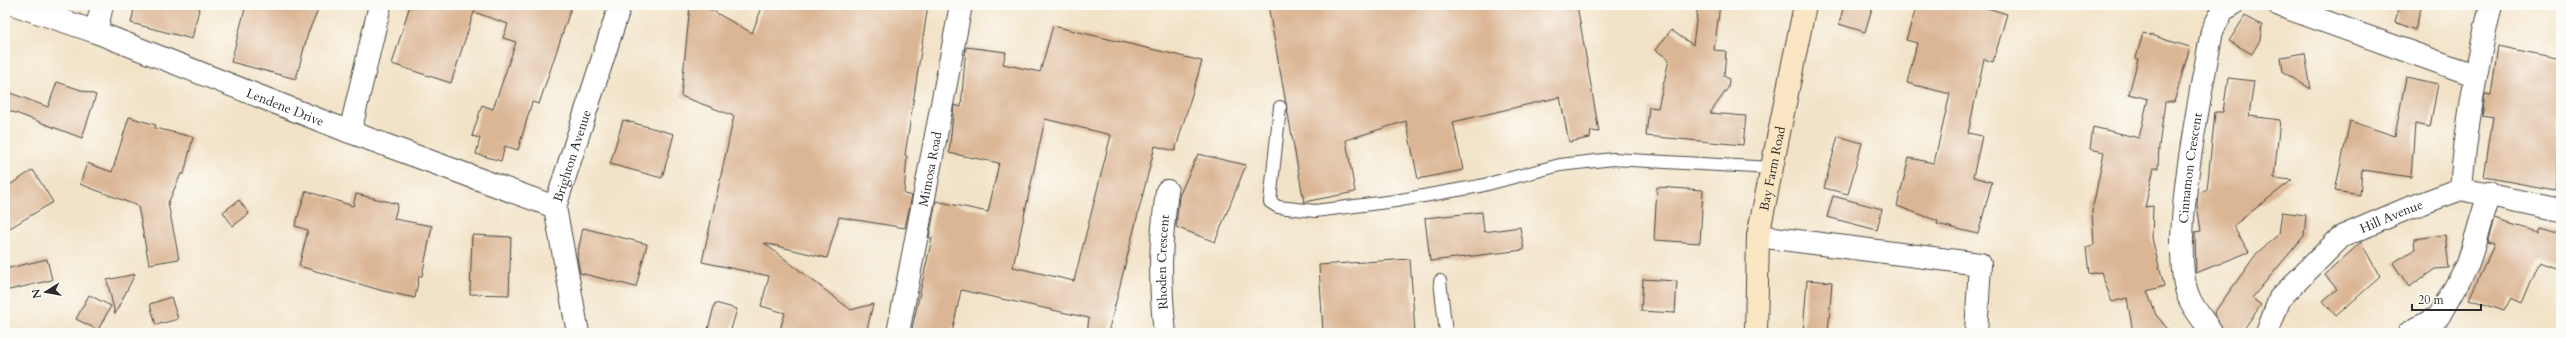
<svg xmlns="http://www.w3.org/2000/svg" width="2566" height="338" font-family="Cardo,serif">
	<rect width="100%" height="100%" fill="#fdfcf7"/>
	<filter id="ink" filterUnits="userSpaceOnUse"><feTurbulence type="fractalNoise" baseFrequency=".025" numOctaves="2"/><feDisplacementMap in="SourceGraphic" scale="8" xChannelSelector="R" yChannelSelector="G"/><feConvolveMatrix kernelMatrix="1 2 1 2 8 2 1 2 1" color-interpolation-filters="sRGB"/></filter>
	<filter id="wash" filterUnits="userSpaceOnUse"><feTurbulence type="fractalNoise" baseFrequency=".012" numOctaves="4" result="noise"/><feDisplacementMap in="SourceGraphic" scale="16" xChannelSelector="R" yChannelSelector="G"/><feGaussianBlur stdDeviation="0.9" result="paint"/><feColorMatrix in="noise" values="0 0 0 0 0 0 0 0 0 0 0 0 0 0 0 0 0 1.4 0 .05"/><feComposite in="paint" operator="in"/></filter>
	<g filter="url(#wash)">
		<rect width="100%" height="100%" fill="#f2e3c8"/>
		<g id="blocks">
			<g fill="#dbb694" fill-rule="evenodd">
				<path d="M135,5H200L192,39L131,23Z"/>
				<path d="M246,5H320L308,33L296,79L231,62Z"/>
				<path d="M410,5H572L539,104L532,102L518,150L505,146L501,161L476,154L480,138L472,136L482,105L493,109L516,42L503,38L508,24L474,12L451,83L392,64Z"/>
				<path d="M690,5H702L752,33L763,5H928L905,155L907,156L904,194L912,196L905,228L839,217L827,258L764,243L851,310L873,304L866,333H779L785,313L761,306L769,276L702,262L734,116L681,96Z"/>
				<path d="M1268,5H1577L1599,132L1591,131L1590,138L1569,142L1560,97L1453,122L1463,170L1418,179L1406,121L1346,140L1355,192L1304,202Z"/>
				<path d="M1698,5H1720L1714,50L1726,51L1724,76L1729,79L1728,88L1710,113L1746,116L1743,145L1646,136L1649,107L1658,108L1669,60L1656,50L1671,30L1693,45Z"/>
				<path d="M1844,5H1873L1865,32L1839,24Z"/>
				<path d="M1917,5H1977L2007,14L1993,62L1984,59L1968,133L1982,136L1973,177L1992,182L1978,234L1937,224L1938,221L1897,206L1909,158L1934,163L1950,94L1907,83L1917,43L1906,40Z"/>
				<path d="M2400,5H2422L2415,30L2395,22Z"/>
				<path d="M2245,16L2262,25L2260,40L2252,54L2229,41Z"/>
				<path d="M1053,26L1202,61L1175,151L1155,146L1108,333H1087L1089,318L961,290L952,333H911L932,238H929L936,201L988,212L999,163L949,153L954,105L961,107L966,47L1006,52L1003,64L1040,72ZM1045,119L1111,135L1074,281L1013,267Z"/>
				<path d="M2143,33L2190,47L2174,102H2165L2159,146L2158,168H2154L2145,207L2153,206L2152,238L2164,286L2147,291L2156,315L2171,333H2133L2127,298L2112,302L2101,272L2089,274L2086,247L2094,245L2092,212L2104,152L2090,149L2093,127L2139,138L2148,99L2129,94L2138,59L2136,58Z"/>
				<path d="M2498,46L2561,59V127L2555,190L2484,177L2493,117L2482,115L2485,94L2491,95Z"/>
				<path d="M2305,53L2307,66L2311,89L2283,72L2281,57Z"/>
				<path d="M2406,77L2438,84L2430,127L2415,124L2411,177L2362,170L2360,195L2335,191L2350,121L2395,136Z"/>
				<path d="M2228,78L2254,81L2249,116L2280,120L2274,178L2292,180L2233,226L2249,252L2196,273L2195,232L2201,231L2197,205L2198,194L2207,190L2215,112H2223Z"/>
				<path d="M57,82L96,95L82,138L5,109V91L48,107Z"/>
				<path d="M129,117L156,125L155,128L193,137L184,174H181L168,203L179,259L149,264L138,206L80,184L87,163L112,172Z"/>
				<path d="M623,120L674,134L662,178L610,164Z"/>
				<path d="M1838,136L1862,143L1848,194L1824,188Z"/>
				<path d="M1198,154L1246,165L1215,242L1176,227L1179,196Z"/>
				<path d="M33,170L53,202L5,231V188Z"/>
				<path d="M1657,187L1703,190L1700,243L1654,240Z"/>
				<path d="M306,191L353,206L356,194L398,204L394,219L432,226L422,276H419L415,298L383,291L299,266L308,230L295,226Z"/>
				<path d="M1833,196L1882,209L1877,230L1827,217Z"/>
				<path d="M239,200L249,214L233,226L223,212Z"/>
				<path d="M1482,212L1484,232L1520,227L1524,250L1430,261L1425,218Z"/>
				<path d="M2282,212L2306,215L2304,236L2252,298L2261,305L2241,333H2224L2214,313L2257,253L2279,234Z"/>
				<path d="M2494,219L2538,232L2540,227L2561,233V270L2539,263L2522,303L2511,298L2504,311L2469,299L2494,245L2487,243Z"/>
				<path d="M583,228L647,244L636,287L580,273L577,256Z"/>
				<path d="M472,235L511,237L509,295L470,294Z"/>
				<path d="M2445,235L2449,268L2435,269L2409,287L2393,263L2415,249L2414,239Z"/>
				<path d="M2361,242L2380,277L2336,316L2323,301L2337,289L2325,275Z"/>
				<path d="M47,259L52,280L5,291V269Z"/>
				<path d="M1410,259L1415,333H1323L1319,265Z"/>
				<path d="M135,274L115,314L107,280Z"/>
				<path d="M1643,279L1677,281L1675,313L1641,311Z"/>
				<path d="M1807,280L1832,282L1828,333L1803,332Z"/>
				<path d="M89,295L111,306L98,330L76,319Z"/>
				<path d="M171,297L178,319L156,325L150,304Z"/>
				<path d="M715,303L737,309L730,333H707Z"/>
			</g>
		</g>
	</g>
	<g filter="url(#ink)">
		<use href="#blocks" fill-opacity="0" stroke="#494743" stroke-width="1"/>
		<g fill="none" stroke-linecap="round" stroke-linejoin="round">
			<defs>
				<g id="lane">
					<path d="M1280,107L1270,202L1278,207L1315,211L1395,201L1480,186L1560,165L1613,159L1772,168"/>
					<path d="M1440,281L1446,333"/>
				</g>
				<g id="street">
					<path id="s1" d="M16,5L96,32L350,132L555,207"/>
					<path d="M2279,5L2474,75"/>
					<path d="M96,32L102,5"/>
					<path d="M350,132L380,5"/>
					<path d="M2461,189C2466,124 2476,68 2491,5"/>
					<path d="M1758,236L1980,264L1976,333"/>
					<path id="s2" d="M578,333L555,207L620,5"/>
					<path id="s3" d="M898,333L961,5"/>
					<path id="s4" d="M1165,333C1159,280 1160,243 1167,191"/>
					<path id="s5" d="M2212,333C2205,322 2196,312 2190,300C2166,251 2202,89 2212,31L2223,10L2232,5"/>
					<path id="s6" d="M2267,333L2280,298L2341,237L2404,210L2461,189L2561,210"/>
					<path d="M2409,333L2439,316L2468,264L2489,193"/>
				</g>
				<g id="secondary">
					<path id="s7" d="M1756,333L1758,236L1805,5"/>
				</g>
			</defs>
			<use href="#lane" stroke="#494743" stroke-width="14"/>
			<use href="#street" stroke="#494743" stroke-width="24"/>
			<use href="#secondary" stroke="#494743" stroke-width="24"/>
			<use href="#lane" stroke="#fff" stroke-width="12"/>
			<use href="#street" stroke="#fff" stroke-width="22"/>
			<use href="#secondary" stroke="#fbe6c4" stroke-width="22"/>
		</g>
	</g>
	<g text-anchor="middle" stroke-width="3" stroke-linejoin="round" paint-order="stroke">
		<g font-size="13" fill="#2b2b2b" stroke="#fdfcf7">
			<text dy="5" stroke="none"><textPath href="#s1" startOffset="288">Lendene Drive</textPath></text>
			<text dy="5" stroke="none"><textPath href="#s2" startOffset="182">Brighton Avenue</textPath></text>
			<text dy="5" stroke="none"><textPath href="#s7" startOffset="166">Bay Farm Road</textPath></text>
			<text dy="5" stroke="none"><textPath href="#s5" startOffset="173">Cinnamon Crescent</textPath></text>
			<text dy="5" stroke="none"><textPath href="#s3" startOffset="167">Mimosa Road</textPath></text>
			<text dy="5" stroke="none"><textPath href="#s6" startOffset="178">Hill Avenue</textPath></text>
			<text dy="5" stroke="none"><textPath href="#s4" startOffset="71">Rhoden Crescent</textPath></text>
		</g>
	</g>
	<rect width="2566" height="338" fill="none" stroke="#fdfcf7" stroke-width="20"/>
	<g transform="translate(46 292) rotate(259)" stroke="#fdfcf7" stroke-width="3" paint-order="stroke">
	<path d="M0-3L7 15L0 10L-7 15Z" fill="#2b2b2b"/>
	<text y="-6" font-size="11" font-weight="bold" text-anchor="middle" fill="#2b2b2b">N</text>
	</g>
	<path d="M2412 304v6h69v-6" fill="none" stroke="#2b2b2b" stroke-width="2"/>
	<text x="2418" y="304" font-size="12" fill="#2b2b2b" stroke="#fdfcf7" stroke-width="3" paint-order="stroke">20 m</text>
</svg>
